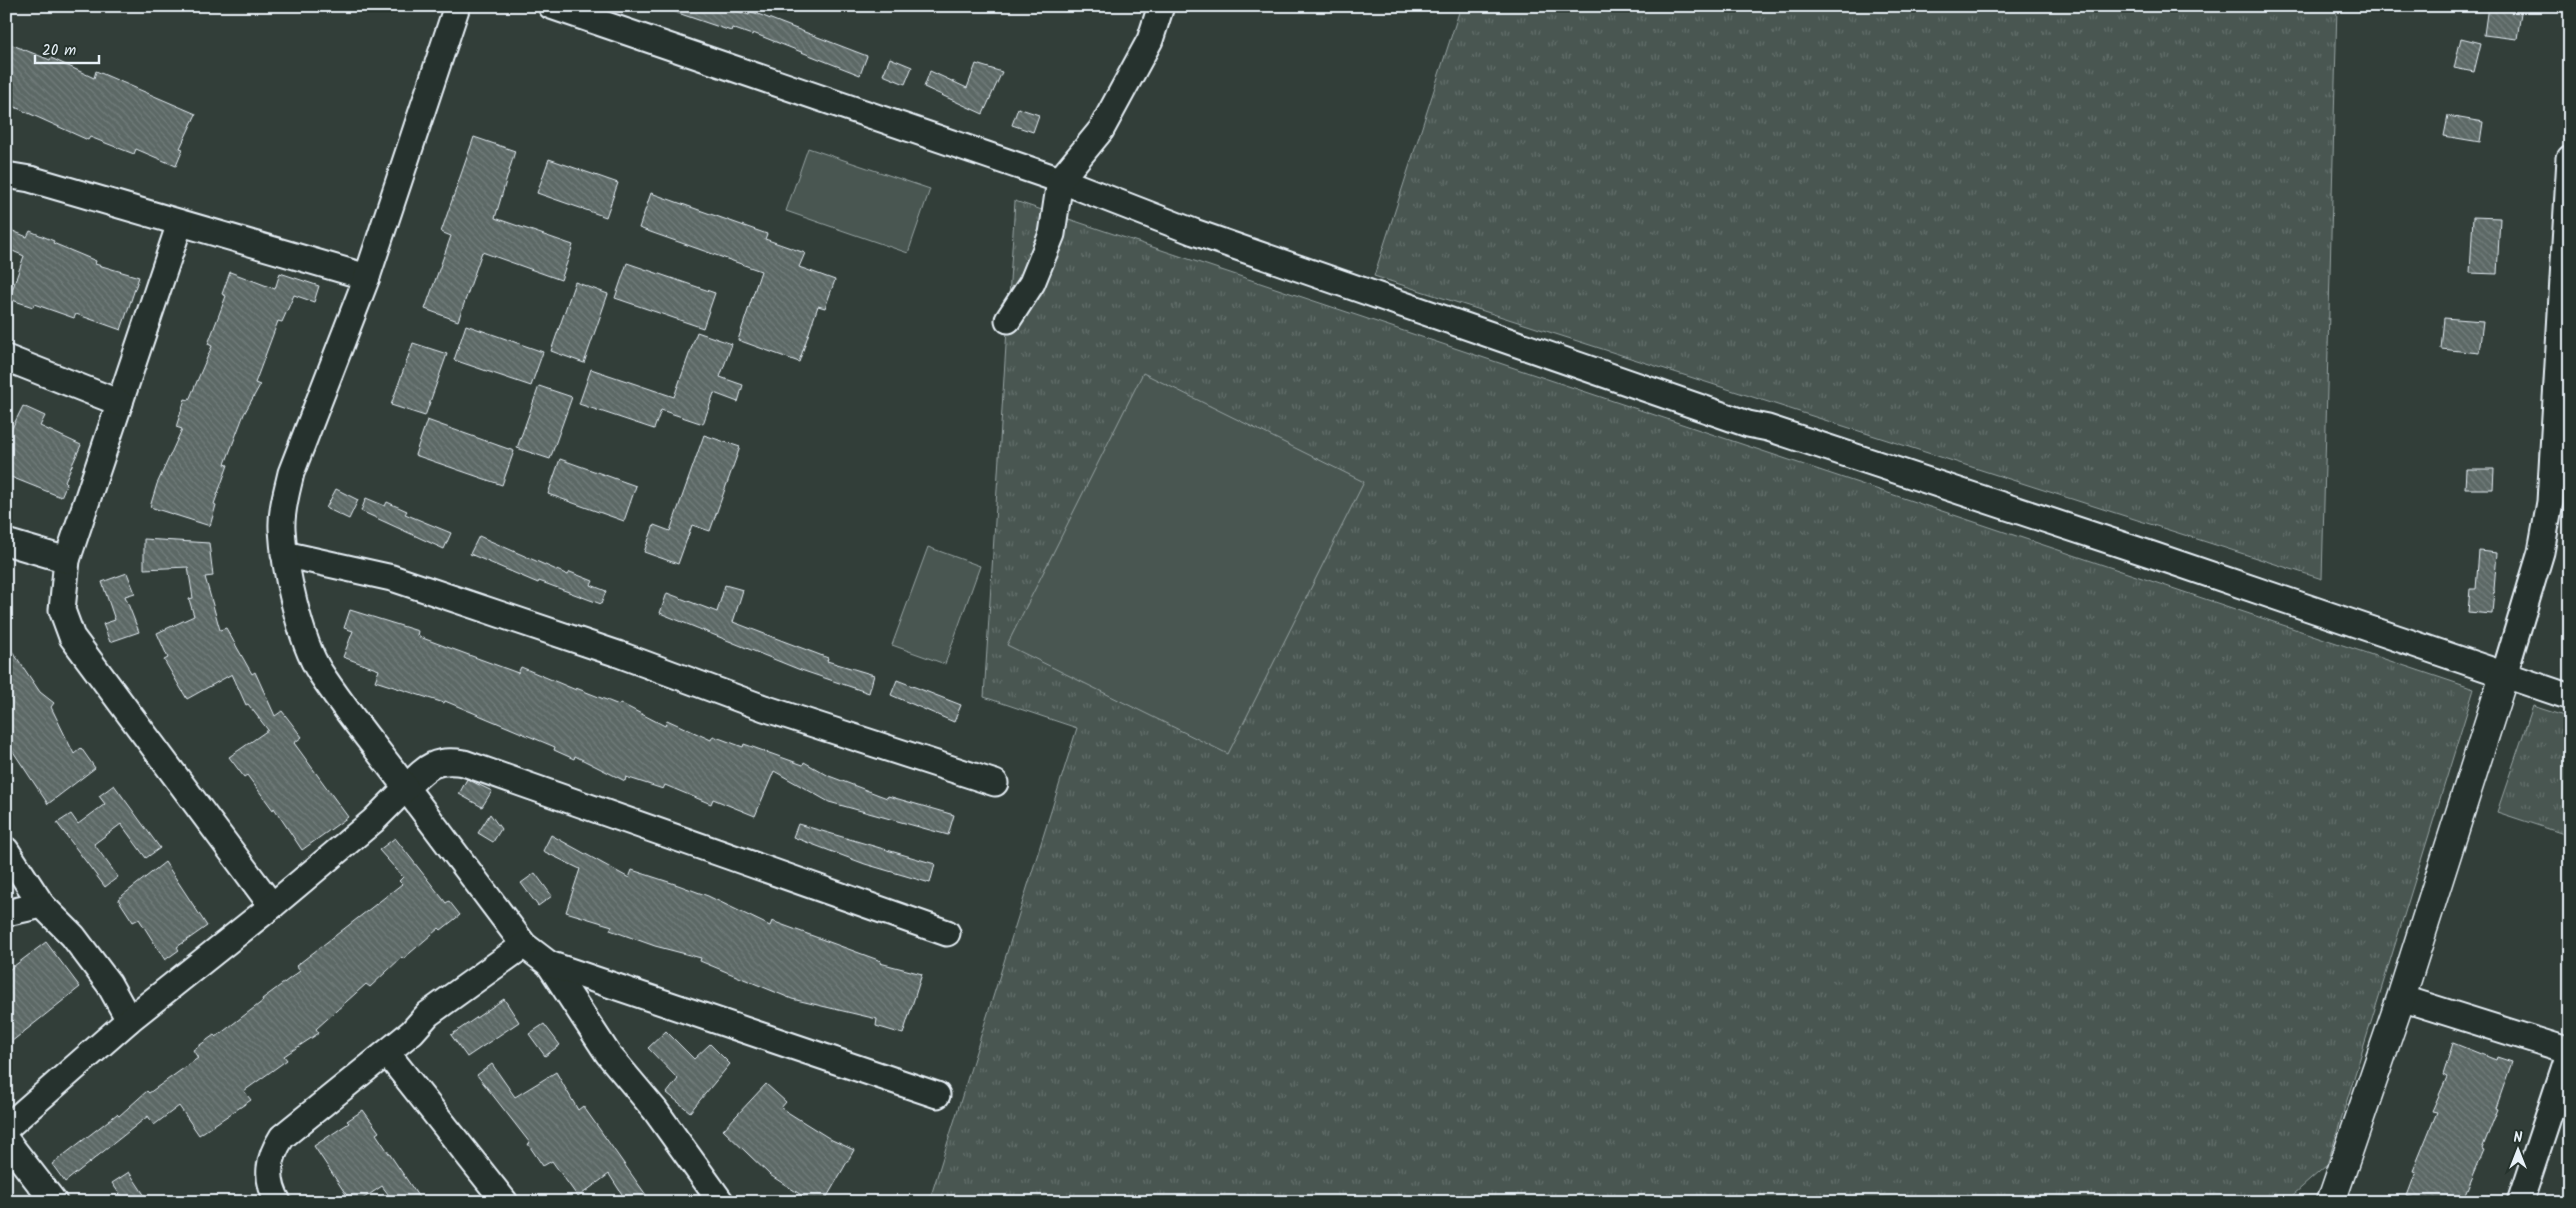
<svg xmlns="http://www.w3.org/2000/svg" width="2576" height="1208" font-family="Kalam,sans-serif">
	<defs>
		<pattern id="grass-tufts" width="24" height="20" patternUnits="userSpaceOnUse" patternTransform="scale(1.25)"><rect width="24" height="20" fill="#495651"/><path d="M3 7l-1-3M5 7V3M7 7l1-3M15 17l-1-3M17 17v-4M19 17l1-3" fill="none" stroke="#636f6b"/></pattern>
		<pattern id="building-back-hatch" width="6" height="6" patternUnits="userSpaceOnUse" patternTransform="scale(1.25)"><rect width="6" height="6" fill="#5c6865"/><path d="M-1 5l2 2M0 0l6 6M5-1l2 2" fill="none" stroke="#737e7c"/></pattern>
	</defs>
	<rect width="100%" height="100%" fill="#323e39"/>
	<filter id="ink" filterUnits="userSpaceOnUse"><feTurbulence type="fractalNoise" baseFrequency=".02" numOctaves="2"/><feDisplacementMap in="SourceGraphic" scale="10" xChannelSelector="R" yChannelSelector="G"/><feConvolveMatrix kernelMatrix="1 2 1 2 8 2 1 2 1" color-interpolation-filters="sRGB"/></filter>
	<g filter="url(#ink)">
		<g fill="url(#grass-tufts)" stroke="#98a4a4">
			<path d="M1461,6H2337L2322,579L1374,276Z"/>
			<path d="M1015,201L2474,689L2327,1165L2285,1202H929L1077,728L984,697Z"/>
			<path d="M2533,706L2570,718V836L2497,812Z"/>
		</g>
		<g fill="#495651" stroke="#98a4a4">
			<path d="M808,148L930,189L908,253L786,211Z"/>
			<path d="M1143,373L1364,482L1228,754L1007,645Z"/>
			<path d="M928,547L980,566L945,664L892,645Z"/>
		</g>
		<g fill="url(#building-back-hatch)" stroke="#e8f1f8">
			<path d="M666,6H722L749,15L750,11L867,56L860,75L753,33L752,35L732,28L731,31L666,9Z"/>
			<path d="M2488,6H2522L2517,39L2484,35Z"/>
			<path d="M2461,38L2481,43L2474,72L2454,68Z"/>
			<path d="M10,44L50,60L51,58L94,78L96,71L196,114L180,148L183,149L176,166L136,149L134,154L90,137L88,140L6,103V53Z"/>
			<path d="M890,58L912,67L905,84L883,75Z"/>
			<path d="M976,64L1002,72L983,114L924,87L930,71L967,88Z"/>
			<path d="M1018,108L1039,115L1033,132L1012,125Z"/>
			<path d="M2448,116L2483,122L2480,142L2444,136Z"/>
			<path d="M474,137L515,151L495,218L573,245L561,280L482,252L458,321L425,309L451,236L441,232Z"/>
			<path d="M549,159L618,183L606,217L537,193Z"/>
			<path d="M651,193L767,234L765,239L805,253L799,267L835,280L825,308L818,306L799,362L738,340L761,271L639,228Z"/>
			<path d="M2473,217L2500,218L2497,274L2470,273Z"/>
			<path d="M6,228L27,237L30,231L54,241L53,243L96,261L95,264L139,277L121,330L76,314L74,318L34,304L33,307L9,299L24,256L6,248Z"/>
			<path d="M627,263L715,293L703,328L615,298Z"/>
			<path d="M230,272L275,289L280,273L319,286L314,302L294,295L282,322L278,321L255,383L260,385L244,414L225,464L228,465L214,504L216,505L210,526L150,507L157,484L182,429L176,427L185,399L189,400L212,346L208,344L226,296L222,294Z"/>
			<path d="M575,282L608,294L584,363L551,351Z"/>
			<path d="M2444,318L2483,321L2479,353L2441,349Z"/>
			<path d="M466,325L543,352L531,386L454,360Z"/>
			<path d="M697,332L732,344L720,377L743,385L738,402L714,393L703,424L661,410L654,429L579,404L591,369L674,397Z"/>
			<path d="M413,343L447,354L425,416L391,405Z"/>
			<path d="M539,386L572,397L550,459L517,448Z"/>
			<path d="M23,406L45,416L40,426L81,445L65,481L67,483L61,497L6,475V440Z"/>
			<path d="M427,420L514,451L502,485L415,455Z"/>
			<path d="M704,435L740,447L710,531L692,525L678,564L644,552L654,525L670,531Z"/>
			<path d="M560,459L636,486L624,521L548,494Z"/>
			<path d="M2466,469H2494L2493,489H2465Z"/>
			<path d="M336,489L358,500L349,519L326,508Z"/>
			<path d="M366,498L385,506L387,502L407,511L405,514L451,533L444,549L361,511Z"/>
			<path d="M479,536L568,575L570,572L593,581L591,585L606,591L601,604L539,581L538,583L470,554Z"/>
			<path d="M144,539L209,543L213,576L205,577L220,630L226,628L252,674L255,672L275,716L282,711L302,737L294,743L348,817L302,850L274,808L273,810L247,775L244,777L229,757L268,730L248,704L246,705L232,674L187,699L164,660L168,658L157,633L194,616L189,599L193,598L188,567L144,569Z"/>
			<path d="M2479,551L2497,553L2492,614L2468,612L2470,589H2476Z"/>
			<path d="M127,573L135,593L125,596L139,632L110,642L103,624L115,620L102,582Z"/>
			<path d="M725,585L743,590L733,622L828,658L827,661L874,675L869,693L798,669L660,613L667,593L717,612Z"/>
			<path d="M350,610L418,631L417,636L518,673L521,667L576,690V688L619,705L620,703L665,726L667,720L711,740L713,736L743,747L744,744L803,765L804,762L829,776L887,798L888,796L954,815L948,835L829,802L774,771L755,816L713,799L711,804L665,785L663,789L626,777L625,781L575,756L574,759L554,750L555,747L445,701L444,703L375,681L379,670L343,657L353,631L344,628Z"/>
			<path d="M6,642L40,692L54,703L51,707L74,754L81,748L95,768L48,804L6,741Z"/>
			<path d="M897,680L961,705L954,722L891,695Z"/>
			<path d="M467,779L492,791L482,807L459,794Z"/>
			<path d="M114,785L160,848L146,858L121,824L94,844L118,877L105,887L57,823L71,814L78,824L105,804L99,796Z"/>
			<path d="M490,814L501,829L493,842L478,833Z"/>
			<path d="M798,824L935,864L930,883L865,864L793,837Z"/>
			<path d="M551,835L629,878L632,870L678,885L708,896L770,926L772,921L881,961L880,963L922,974L903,1034L876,1026L877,1019L792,999L700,961L701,958L655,946L610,930L612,926L566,912L580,869L543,851Z"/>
			<path d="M395,838L446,903L449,901L460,915L441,930L439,928L403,959L402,957L370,987L366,984L316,1029L319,1033L284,1056L287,1060L244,1091L251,1100L199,1135L179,1106L154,1125L148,1116L65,1182L52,1164L117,1114L119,1116L147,1091L149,1093L198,1058L193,1050L214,1035L216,1037L263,1001L262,999L300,971L296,966L402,884L399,881L403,877L379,850Z"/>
			<path d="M165,862L207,926L177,947L179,950L165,960L139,919L133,922L118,899Z"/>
			<path d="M535,873L552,896L538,906L521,883Z"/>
			<path d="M46,942L80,987L6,1046V972Z"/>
			<path d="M504,999L519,1022L467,1057L451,1035Z"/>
			<path d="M544,1024L560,1045L545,1056L529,1034Z"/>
			<path d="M666,1031L694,1059L710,1044L730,1064L690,1112L667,1093L678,1079L648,1048Z"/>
			<path d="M2453,1043L2496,1060L2497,1057L2512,1062L2496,1108L2498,1109L2482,1149L2484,1150L2462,1202H2423L2407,1196L2416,1172L2413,1171L2437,1112L2432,1111L2447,1077L2443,1075Z"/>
			<path d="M492,1064L515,1097L556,1072L578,1110L583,1106L651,1202H627L609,1174L578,1197L552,1161L543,1166L528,1144L530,1143L477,1075Z"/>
			<path d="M766,1084L786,1102L781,1108L832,1140L854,1150L824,1202H812L770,1175L723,1130Z"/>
			<path d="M363,1110L379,1132L376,1134L422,1202H394L382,1186L358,1202H351L314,1146L349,1123L347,1121Z"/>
			<path d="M129,1172L149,1202H125L112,1183Z"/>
		</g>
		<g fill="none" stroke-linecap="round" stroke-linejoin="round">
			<defs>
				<g id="minor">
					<path d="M551,6L1060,180L1194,232L1748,424L1768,428L2150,554L2570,697"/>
					<path d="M6,175L30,179L367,277"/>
					<path d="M180,223L67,560L62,610L72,637L272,906"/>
					<path d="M1008,320L1032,283L1052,234L1060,180L1101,130L1150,40L1161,6"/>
					<path d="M6,358L120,403"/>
					<path d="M6,542L67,560"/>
					<path d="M284,554L392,578L618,654L764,708L995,783"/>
					<path d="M2504,675L2541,552L2550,502L2570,158"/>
					<path d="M6,850L42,905"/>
					<path d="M6,913L42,905L73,936L109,984L129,1020"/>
					<path d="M549,964L608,1054L655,1110L721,1202"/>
					<path d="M2401,998L2570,1051"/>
					<path d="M387,1053L505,1202"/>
					<path d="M937,1095L549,964L524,945L406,788C426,768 433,758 464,763L947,933"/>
					<path d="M6,1128L129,1020L272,906L373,821L406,788C378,750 346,712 320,672C300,641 284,567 282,529C281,510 287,491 291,473L367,277L457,6"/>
					<path d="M6,1140L54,1202"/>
					<path d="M278,1202C265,1178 268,1159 282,1137L412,1032L428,1014L524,945"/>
					<path d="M2520,1202L2570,1051"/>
				</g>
				<path id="tertiary" d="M2331,1202L2401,998L2504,675"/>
			</defs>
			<use href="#minor" stroke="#e8f1f8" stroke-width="29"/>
			<use href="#tertiary" stroke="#e8f1f8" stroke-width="31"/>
			<use href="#minor" stroke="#26332d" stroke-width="25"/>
			<use href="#tertiary" stroke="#26332d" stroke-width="28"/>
		</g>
	</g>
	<rect width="2576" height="1208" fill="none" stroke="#26332d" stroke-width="25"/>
	<rect x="12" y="12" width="2551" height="1183" fill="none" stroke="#e8f1f8" stroke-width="2" filter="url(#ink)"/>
	<g transform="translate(2518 1150)" stroke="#26332d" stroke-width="4" paint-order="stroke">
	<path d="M0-4L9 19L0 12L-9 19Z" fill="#e8f1f8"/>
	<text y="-8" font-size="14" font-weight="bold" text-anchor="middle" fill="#e8f1f8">N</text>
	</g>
	<path d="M35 55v8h64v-8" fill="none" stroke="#e8f1f8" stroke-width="2.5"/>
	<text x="42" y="55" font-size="15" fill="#e8f1f8" stroke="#26332d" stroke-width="4" paint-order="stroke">20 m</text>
</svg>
